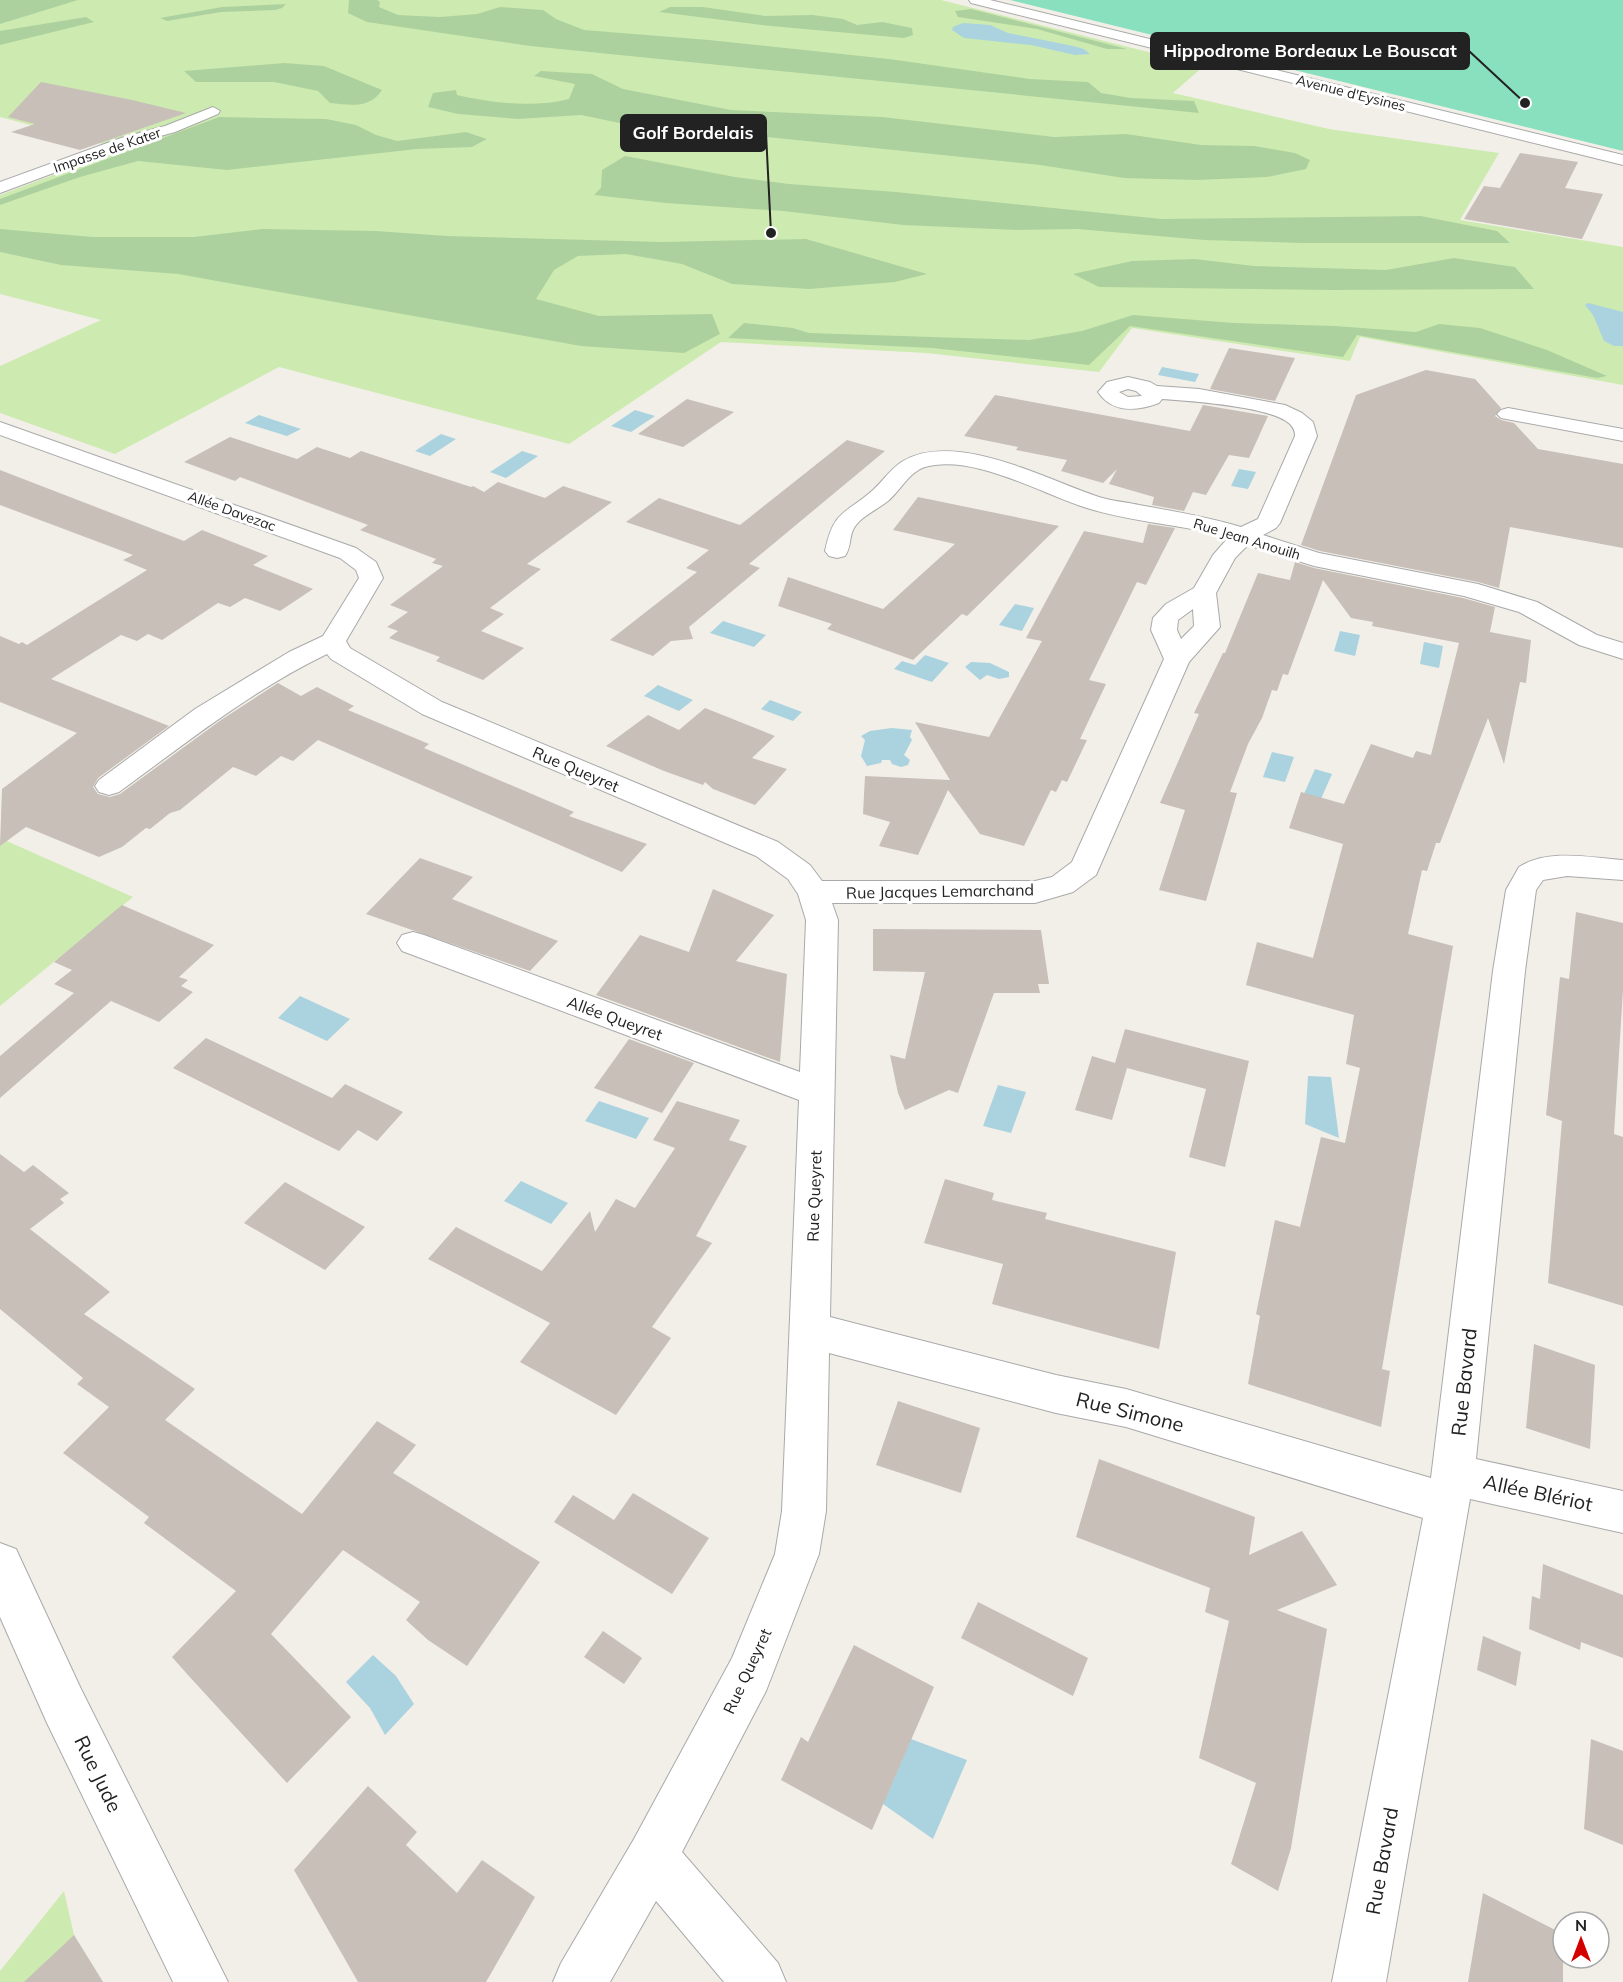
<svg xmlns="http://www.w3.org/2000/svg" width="1623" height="1982" font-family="Mulish,sans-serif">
	<rect width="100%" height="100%" fill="#f2efe9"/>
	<g fill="#cdebb0">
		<path d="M0,0H941L1204,66L1173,93L1329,129L1499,153L1460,220L1623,247V385L1360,337L1350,361L1132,328L1099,372L926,353L721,342L569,444L279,367L115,454L0,413V366L101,320L0,294V195L122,149L0,117Z"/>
		<path d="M0,838L133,897L0,1006Z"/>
		<path d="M64,1891L74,1935L103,1982H0V1971Z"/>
	</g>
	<g fill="#add19e">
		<path d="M0,0H78L0,24Z"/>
		<path d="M349,0H377L380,2L379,7L398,15L440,17L477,14L500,7L543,10L556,19L584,30L709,40L889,59L1030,79L1088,82L1101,93L1131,98L1194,101L1199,113L530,46L367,22L348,13Z"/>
		<path d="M286,4L282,8L275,10L221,12L167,21L160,18L222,7Z"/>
		<path d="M670,7H703L765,16L813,15L843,19L857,25L882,22L912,28L913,35L904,38L771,26L659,12Z"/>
		<path d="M971,9L1127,49H1107L1037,29L958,17L955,11Z"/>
		<path d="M86,17L94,22L0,45V31Z"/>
		<path d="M284,63L324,66L382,90C370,109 350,105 330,103L318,91L274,82H196L184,71Z"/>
		<path d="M541,71L592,74L623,89L731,110L882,117L1054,137L1126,134L1201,145L1254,146L1295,153L1310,160L1306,169L1267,177L1197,180L1124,178L1040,165L767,137L634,126L581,115L518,119L458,114L428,107L433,93L456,90L457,95C492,103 534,108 569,99L575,84L534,76Z"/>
		<path d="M219,117L326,119L356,125L376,135L397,141L466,132L487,139L472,147L417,149L227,170L138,161L80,177L0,205V199Z"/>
		<path d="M625,156L735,177L789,184L896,192L1162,219L1421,216L1497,231L1510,243H1303L1204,240L1077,229L1017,230L903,225L783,211L666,203L594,195L601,188L602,170Z"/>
		<path d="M0,229L93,237H194L262,229L376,231L447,236L661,242L806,239L927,274L895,282L809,289L732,284L682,264L626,254L578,256L554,270L536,299L599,316L712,314L720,334L684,353L581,346L178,274L61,265L0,252Z"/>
		<path d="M1454,258L1515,267L1534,289L1333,290L1099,287L1073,274L1132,261L1195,259L1254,266L1386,270Z"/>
		<path d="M1133,315L1234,323L1335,326L1416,332L1439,324L1480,328L1547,350L1607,376L1597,378L1357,335L1343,357L1130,326L1089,365L932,348L728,338L744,323L793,328L809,333L1029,340L1082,331Z"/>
	</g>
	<path fill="#88e0be" d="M1010,0H1623V151Z"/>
	<g fill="#aad3df">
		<path d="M963,23L990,25L1008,33L1073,46L1084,49L1090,54L1075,55L1031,45L964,38L952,30L953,27Z"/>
		<path d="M1588,303L1623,312V346H1614L1604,341L1593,315L1585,305Z"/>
		<path d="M1162,367L1199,374L1195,382L1158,375Z"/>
		<path d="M635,410L655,416L631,432L611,426Z"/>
		<path d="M259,415L301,429L287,436L245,423Z"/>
		<path d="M441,434L456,439L430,456L415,451Z"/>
		<path d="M522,451L538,456L506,478L490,472Z"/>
		<path d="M1239,469L1256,472L1248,489L1231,486Z"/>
		<path d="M1015,604L1034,608L1022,631L999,625Z"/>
		<path d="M723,621L766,635L754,647L710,633Z"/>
		<path d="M1340,631L1360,635L1355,656L1334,651Z"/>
		<path d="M1424,642L1443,646L1439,668L1420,664Z"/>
		<path d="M925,655L949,663L932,682L894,669L902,661L915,665Z"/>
		<path d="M971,662L990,663L1009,672V677L999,679L987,675L980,680L965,667Z"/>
		<path d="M658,685L693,700L679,711L644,696Z"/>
		<path d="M770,700L802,712L793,721L761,709Z"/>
		<path d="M892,728L912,730L910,737L912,740L904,755L910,760L908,765L901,767L892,764L890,760H882L881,763L867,766L861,756L865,740L861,736L870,731Z"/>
		<path d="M1272,752L1294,757L1285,782L1263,777Z"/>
		<path d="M1315,769L1332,774L1320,801L1303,796Z"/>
		<path d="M300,996L350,1019L327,1041L278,1018Z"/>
		<path d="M1308,1076L1331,1077L1339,1138L1305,1124Z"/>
		<path d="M998,1085L1026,1092L1011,1133L983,1126Z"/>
		<path d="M599,1101L649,1118L636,1139L585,1121Z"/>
		<path d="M521,1181L568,1203L551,1224L504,1201Z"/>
		<path d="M373,1655L396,1676L414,1704L385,1735L370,1708L346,1682Z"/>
		<path d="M911,1739L967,1760L933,1839L883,1804Z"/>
	</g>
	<g fill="#c7bfb8">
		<path d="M41,82L132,100L186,113L80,150L11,132L35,124L8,117Z"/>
		<path d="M1520,153L1578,162L1565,188L1603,194L1582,239L1464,219L1484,186L1500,188Z"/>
		<path d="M1229,348L1295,358L1275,401L1210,389Z"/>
		<path d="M1426,370L1475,379L1501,408L1495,416L1501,420L1514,423L1538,449L1623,464V548L1510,527L1499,588L1478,582L1320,551L1301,545L1356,395Z"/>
		<path d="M995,395L1190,431L1203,405L1268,416L1249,458L1229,455L1206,495L1193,492L1184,511L1152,505L1154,497L1109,484L1117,469L1103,483L1061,471L1067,460L1016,450L1018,447L964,436Z"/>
		<path d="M687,399L734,412L683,447L638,434Z"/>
		<path d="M230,437L297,459L317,447L350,458L361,451L471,487L473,486L484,492L498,482L545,498L563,486L612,502L527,564L541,569L490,608L504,614L481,631L524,648L483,680L436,661L440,657L389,638L398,631L387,627L408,612L390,605L443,566L432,563L436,559L360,530L368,525L240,477L235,481L184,462Z"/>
		<path d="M847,440L885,451L749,564L760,568L689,627L693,639L671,641L653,656L610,640L697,572L686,568L709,550L626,522L659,498L740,525Z"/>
		<path d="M0,470L184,541L202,530L268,556L253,565L313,589L280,611L245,598L230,607L218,603L162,640L148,634L137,641L121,635L51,679L169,726L98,778L93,787L98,794L110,797L120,794L221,720L278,683L301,696L317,687L354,706L348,710L429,744L424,748L574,812L569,816L647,844L622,872L318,740L293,761L281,756L256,776L233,767L180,810L170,813L150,829L146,828L122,847L99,857L26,827L0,846L2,789L77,733L0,702V636L19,644L22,642L27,645L147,570L123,560L133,555L0,505Z"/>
		<path d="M918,497L1059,526L967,616L962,614L913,660L827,629L832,624L778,606L788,577L883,609L955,544L893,530Z"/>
		<path d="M1148,524L1175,528L1146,585L1137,582L1089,680L1106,684L1080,739L1087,740L1067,782L1062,780L1056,792L1051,790L1024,846L980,834L948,790L918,855L879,846L890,822L863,814L865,776L950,780L915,722L989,737L1042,641L1026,638L1084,531L1143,543Z"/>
		<path d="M1295,562L1314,568L1463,598L1495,607L1490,632L1531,640L1526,683L1520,682L1504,764L1488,718L1440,843H1436L1427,871L1422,870L1408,934L1453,946L1382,1369L1390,1371L1381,1427L1248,1384L1260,1316L1256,1314L1275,1220L1300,1227L1321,1137L1345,1143L1360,1068L1346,1064L1354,1015L1246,985L1257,942L1313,958L1343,844L1289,828L1301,792L1344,804L1371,744L1413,758L1416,751L1431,755L1459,643L1372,626L1373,622L1351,618L1323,580L1288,675L1283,674L1277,691L1272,690L1262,718L1248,744L1230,792L1237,793L1206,901L1159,890L1185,810L1160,803L1199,714L1194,713L1223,653H1225L1258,573L1290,580Z"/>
		<path d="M705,708L775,736L752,758L787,769L755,805L713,789L705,782L703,785L664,771L606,746L648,715L679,730Z"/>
		<path d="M420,858L473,877L452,899L558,941L530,971L366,914Z"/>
		<path d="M713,889L774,915L736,961L787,974L780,1062L596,995L640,935L689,952Z"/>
		<path d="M122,905L214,945L179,977L188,980L181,986L193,992L159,1022L111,1001L0,1098V1056L74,993L54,984L72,970L54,962Z"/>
		<path d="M1576,912L1623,923V990L1614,1134L1623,1137V1306L1548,1283L1562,1121L1546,1115L1560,977L1569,979Z"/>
		<path d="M873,929L1041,930L1049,984H1038L1040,993H994L958,1093L949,1090L905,1110L898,1093L890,1055L905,1059L925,972L873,971Z"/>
		<path d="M1125,1029L1249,1061L1225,1167L1189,1157L1206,1089L1127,1068L1112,1120L1075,1110L1092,1056L1115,1063Z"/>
		<path d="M206,1038L332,1098L345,1084L403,1112L377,1141L358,1130L339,1151L173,1068Z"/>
		<path d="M629,1039L694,1063L662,1113L594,1088Z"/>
		<path d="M677,1101L740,1120L729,1140L747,1146L696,1236L712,1243L652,1327L671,1338L616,1415L520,1362L550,1323L428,1259L456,1227L542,1271L590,1211L595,1232L616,1199L635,1208L675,1148L653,1140Z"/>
		<path d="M0,1154L24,1172L33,1165L69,1193L60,1199L64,1203L30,1229L110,1292L84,1314L195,1389L165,1420L302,1514L377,1421L416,1445L393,1473L540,1562L467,1666L428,1640L406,1620L420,1602L343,1550L271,1634L351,1717L287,1783L188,1675L172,1657L236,1591L144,1523L149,1517L63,1453L109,1407L77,1384L83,1378L0,1309Z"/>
		<path d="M945,1179L994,1193L992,1200L1047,1213L1045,1219L1176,1252L1159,1349L992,1304L1003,1264L924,1243Z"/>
		<path d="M285,1182L365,1227L325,1270L244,1223Z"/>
		<path d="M1534,1344L1595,1365L1590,1449L1526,1428Z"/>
		<path d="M898,1401L980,1428L961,1493L876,1465Z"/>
		<path d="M1099,1459L1255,1517L1249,1555L1302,1531L1337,1585L1277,1610L1327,1629L1291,1848L1278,1891L1231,1864L1256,1783L1199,1758L1229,1621L1205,1612L1210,1588L1076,1537Z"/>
		<path d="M633,1493L709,1538L672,1594L554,1522L573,1495L614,1520Z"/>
		<path d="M1543,1564L1623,1595V1658L1581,1642L1580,1650L1529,1629L1532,1596L1540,1599Z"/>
		<path d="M978,1602L1088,1658L1073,1696L961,1638Z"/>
		<path d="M603,1631L642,1658L624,1684L584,1657Z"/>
		<path d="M1483,1636L1521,1652L1516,1686L1477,1670Z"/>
		<path d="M854,1645L934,1687L872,1830L781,1780L801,1737L808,1742Z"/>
		<path d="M1591,1739L1623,1751V1845L1584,1829Z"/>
		<path d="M368,1786L417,1832L406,1845L457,1893L482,1860L535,1897L486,1982H358L294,1870Z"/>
		<path d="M1483,1893L1563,1934V1982H1468Z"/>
		<path d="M74,1935L103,1982H24Z"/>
	</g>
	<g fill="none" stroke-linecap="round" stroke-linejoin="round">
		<defs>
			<g id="minor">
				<path d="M969,0H990L1623,155V165L971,3Z"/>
				<path d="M213,107L220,111L218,114L175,132L131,144L0,193V182L121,138L165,126Z"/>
				<path d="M1128,377L1150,382L1157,386L1199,389L1285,405L1302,413L1313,422L1317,436L1280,523L1276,528L1263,535L1319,553L1478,584L1537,602L1597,635L1623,643V659L1579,645L1519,612L1464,596L1314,566L1248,545L1235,558L1216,593L1220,627L1189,662L1096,875L1073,892L1035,903H832L838,920L830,1317L1056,1375L1126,1389L1431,1478L1493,971L1506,890L1519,867C1549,848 1590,858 1623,860V880L1567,876L1543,880L1536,890L1525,971L1476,1459L1623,1491V1533L1470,1499L1386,1982H1332L1423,1518L1126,1427L1056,1413L829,1353L826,1511L819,1554L766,1691L682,1852L778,1963L786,1982H724L656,1901L610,1982H553L561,1963L634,1839L732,1658L775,1554L782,1511L799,1100L402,951L397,943L402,935L413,932L424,935L800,1072L806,920L798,894L788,879L756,856L422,714L331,659L327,654C252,690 186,743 119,792L109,795L99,792L95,786L99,780L195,709L289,652L323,636L359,578L356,570L340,558L0,435V422L356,548L376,562L383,578L346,641L350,648L442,702L778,842L810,865L822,881H1035L1052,877L1072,862L1164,659L1151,630L1153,618L1166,604L1194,588L1213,555L1228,538L1208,532C1168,524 1125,520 1087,508C1042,494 972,453 925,467C909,472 900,491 888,501C877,510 859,517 853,530C849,539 851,548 845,556L837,558L829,556L825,551C834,509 845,515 873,490C883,481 891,468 903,461C956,430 1047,480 1099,497C1111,501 1126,502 1139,505C1173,511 1208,517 1241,527L1258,519L1295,436C1295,429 1292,425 1286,421C1263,406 1191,401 1162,399L1159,403C1137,411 1113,414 1098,392L1107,382ZM1128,389L1136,391L1142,396L1128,397L1119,392ZM1193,609L1194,626L1181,639L1177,630L1178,620Z"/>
				<path d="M1508,408L1623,429V441L1501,418L1497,414L1501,410Z"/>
				<path d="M0,1543L16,1549L81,1689L228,1982H173L47,1723L0,1617Z"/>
			</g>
		</defs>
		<use href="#minor" stroke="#a9a9a9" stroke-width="2"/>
		<use href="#minor" fill="#fff" fill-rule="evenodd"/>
	</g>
	<g text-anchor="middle" stroke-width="6" stroke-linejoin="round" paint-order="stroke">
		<g font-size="14" fill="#222" stroke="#fff">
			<text transform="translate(1351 93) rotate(14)" y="5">Avenue d'Eysines</text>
			<text transform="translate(107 150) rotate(-19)" y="5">Impasse de Kater</text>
			<text transform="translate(232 511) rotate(20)" y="5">Allée Davezac</text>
			<text transform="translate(1247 539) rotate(17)" y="5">Rue Jean Anouilh</text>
		</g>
		<g font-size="16" fill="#222" stroke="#fff">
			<text transform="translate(576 769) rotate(23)" y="6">Rue Queyret</text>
			<text transform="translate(940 891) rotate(-1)" y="6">Rue Jacques Lemarchand</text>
			<text transform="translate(615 1018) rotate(20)" y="6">Allée Queyret</text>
			<text transform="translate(814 1196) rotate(-88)" y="6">Rue Queyret</text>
			<text transform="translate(747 1671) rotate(-65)" y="6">Rue Queyret</text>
		</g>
		<g font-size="20" fill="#222" stroke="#fff">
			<text transform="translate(1464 1382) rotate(-84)" y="7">Rue Bavard</text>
			<text transform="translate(1130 1412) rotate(14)" y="7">Rue Simone</text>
			<text transform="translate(1538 1493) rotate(12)" y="7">Allée Blériot</text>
			<text transform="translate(98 1774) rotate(64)" y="7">Rue Jude</text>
			<text transform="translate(1382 1861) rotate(-80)" y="7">Rue Bavard</text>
		</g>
	</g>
	<path fill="none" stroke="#222" stroke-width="2" d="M1525 103L1469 51M771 233L766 133"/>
	<g fill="#222" stroke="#fff" stroke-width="2">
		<circle cx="1525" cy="103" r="6"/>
		<circle cx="771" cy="233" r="6"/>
	</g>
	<g fill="#222" stroke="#222" stroke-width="2">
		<rect x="1151" y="33" width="318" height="36" rx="6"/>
		<rect x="621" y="115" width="145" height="36" rx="6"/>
	</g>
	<g font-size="18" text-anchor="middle" font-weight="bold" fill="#fff">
		<text x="1310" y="57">Hippodrome Bordeaux Le Bouscat</text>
		<text x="693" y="139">Golf Bordelais</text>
	</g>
	<g transform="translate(1581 1940)"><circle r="28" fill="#ffffff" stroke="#a7a7a7" stroke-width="1.5"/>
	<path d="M0-4.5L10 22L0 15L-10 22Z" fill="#d40000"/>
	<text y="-9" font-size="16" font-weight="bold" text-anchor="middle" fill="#222222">N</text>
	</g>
</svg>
